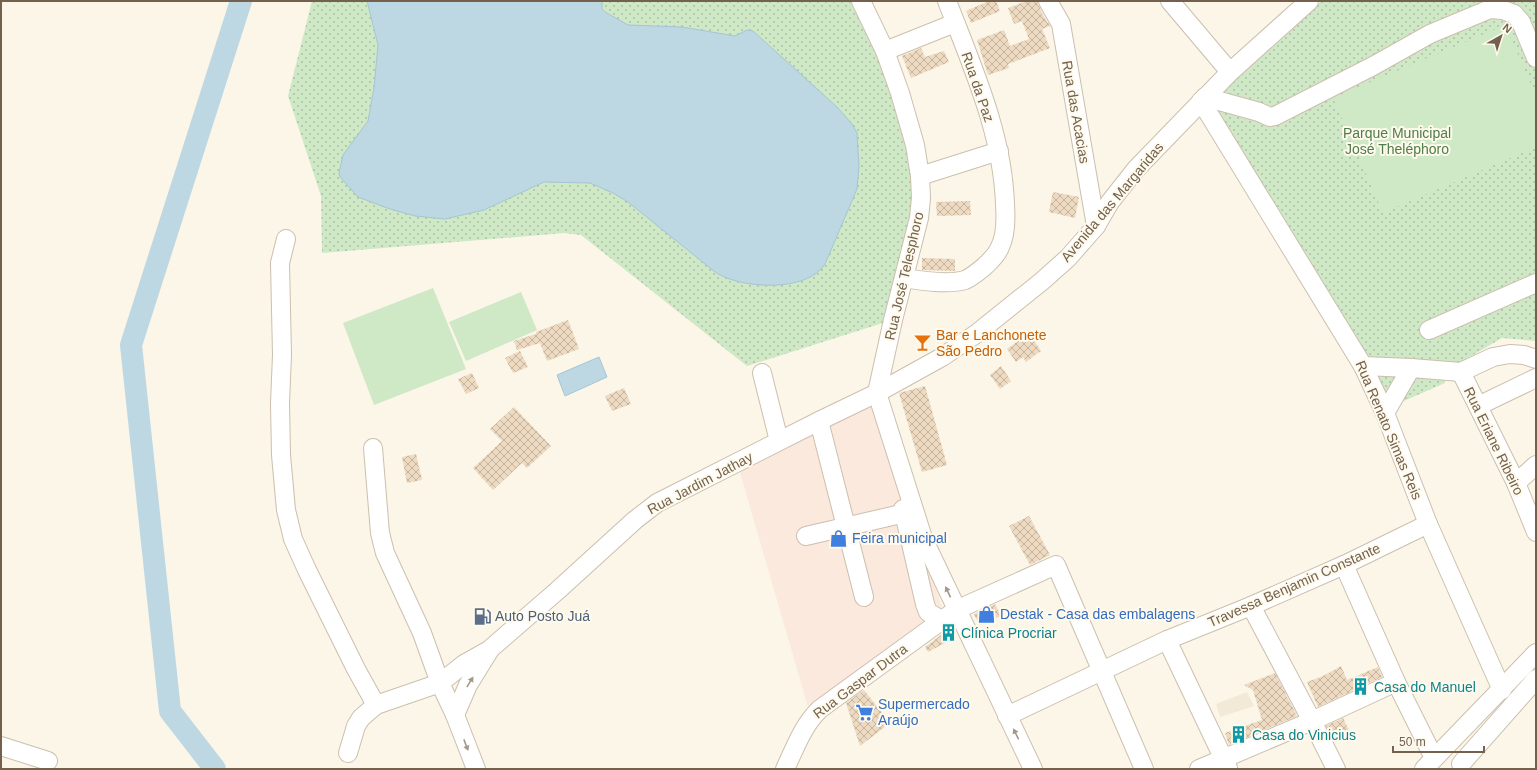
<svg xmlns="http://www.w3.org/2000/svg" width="1537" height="770" font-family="Arial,sans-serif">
	<defs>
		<pattern id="grass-dots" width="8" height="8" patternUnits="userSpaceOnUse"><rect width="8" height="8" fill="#cfe8c6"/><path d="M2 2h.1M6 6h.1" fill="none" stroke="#acbfa3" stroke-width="1.8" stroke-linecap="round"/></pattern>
		<pattern id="building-cross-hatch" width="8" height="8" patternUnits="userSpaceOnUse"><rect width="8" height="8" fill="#eedac1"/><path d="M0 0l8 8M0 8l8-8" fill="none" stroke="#c5b49f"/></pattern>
	</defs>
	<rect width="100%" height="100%" fill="#fbf6e7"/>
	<path fill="#f2e9d6" d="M1247,692L1254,706L1220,717L1216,704Z"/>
	<path fill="#fae9dc" d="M876,403L942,607L808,707L739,469Z"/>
	<g fill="url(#grass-dots)">
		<path d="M312,1H854L878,48L913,150L917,215L889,321L747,366L581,235L564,233L322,253L321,196L288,96Z"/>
		<path d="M1321,1H1536V341L1502,338L1444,372L1445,383L1390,407L1212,102Z"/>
	</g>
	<g fill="#cfe8c6">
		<path d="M1505,25L1536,96V147L1383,213L1333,98Z"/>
		<path d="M433,288L466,369L374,405L343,323Z"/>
		<path d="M521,292L537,330L466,361L449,322Z"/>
	</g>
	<g fill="#bdd8e3" stroke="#a4c5d4">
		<path d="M367,1H602V9L605,12L628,25L682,27L735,36L747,30L753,31L837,107L852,124L857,133L859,166L857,189L825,264C807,293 740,289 715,272L628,202L613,193L590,183L544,182L484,210L445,219L415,216L390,209L358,197L340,177L339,173L343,155L368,121L374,88L378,45Z"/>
		<path d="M599,357L607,377L565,396L557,375Z"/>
	</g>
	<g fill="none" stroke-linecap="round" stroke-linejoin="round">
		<path stroke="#bdd8e3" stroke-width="22" d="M215,769L170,711L131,345L241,1"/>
	</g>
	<g fill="url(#building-cross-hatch)">
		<path d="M989,1H996L1000,11L971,23L966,11Z"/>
		<path d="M1027,1H1037L1043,15L1050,26L1042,29L1050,48L1008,64L1009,68L988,75L977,40L1004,30L1010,46L1029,39L1022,21L1014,24L1008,8Z"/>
		<path d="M921,48L925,57L944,51L949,62L911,78L902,56Z"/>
		<path d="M1053,192L1079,197L1075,218L1049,212Z"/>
		<path d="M970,201L971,215L937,216L936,202Z"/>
		<path d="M922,258L955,259V271L922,270Z"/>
		<path d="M568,320L579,349L547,361L540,343L517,350L514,341L536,334V332Z"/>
		<path d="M1029,333L1041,351L1026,362L1023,357L1016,362L1007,349Z"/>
		<path d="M520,351L528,367L513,373L505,358Z"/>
		<path d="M1001,366L1011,381L1000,389L990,375Z"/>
		<path d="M472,373L479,388L466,394L458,379Z"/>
		<path d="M925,386L947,465L922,472L899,393Z"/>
		<path d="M624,388L631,404L612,411L605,396Z"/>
		<path d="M514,407L551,446L527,468L522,463L493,490L473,468L502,441L490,429Z"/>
		<path d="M416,454L422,480L407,483L402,457Z"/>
		<path d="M1029,516L1050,555L1030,565L1009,526Z"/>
		<path d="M995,604L1001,616L979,625L974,614Z"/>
		<path d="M949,629L954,638L928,652L925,647Z"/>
		<path d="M1341,666L1347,680L1378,667L1382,677L1318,707L1307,682L1323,676Z"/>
		<path d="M1275,673L1297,716L1229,745L1225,733L1262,720L1253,690L1244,685Z"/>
		<path d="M864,690L890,723L860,746L846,703Z"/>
		<path d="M1343,718L1350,732L1333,740L1326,726Z"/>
	</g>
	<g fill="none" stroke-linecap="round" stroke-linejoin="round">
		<defs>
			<g id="minor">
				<path d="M861,1L885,51L900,93L915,145L920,176L921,198L919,218L893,320L877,393L923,538L1033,769"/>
				<path d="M1048,1L1061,24L1096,226"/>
				<path d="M1170,1L1230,72"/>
				<path d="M885,51L955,23"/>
				<path d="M1205,97L1259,112L1270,117L1275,116L1373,66L1430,34L1490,9L1503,10L1514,14L1521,22L1536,58"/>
				<path d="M1201,101L1363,366L1385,413L1428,524L1502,690"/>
				<path d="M920,176L999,151"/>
				<path d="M286,239L280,263L282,355L280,403L281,455L286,510L293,539L307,570L356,669L376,705"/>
				<path d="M904,278C922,281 948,285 965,280C972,277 979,271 985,266C991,260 997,255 1000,247C1006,235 1006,219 1005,205C1003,134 972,66 947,1"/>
				<path d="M1429,330L1536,283"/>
				<path d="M1363,366L1411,368"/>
				<path d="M1461,372L1516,483L1536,532"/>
				<path d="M762,373L779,441"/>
				<path d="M1478,406L1536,378"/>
				<path d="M1385,413L1411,368L1461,372L1493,357L1510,354L1524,355L1536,359"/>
				<path d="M819,421L864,597"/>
				<path d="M373,448L380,533L385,553L422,633L440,683L455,715L476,769"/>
				<path d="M1516,483L1536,465"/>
				<path d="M903,509L925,604L928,612L941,620"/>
				<path d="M806,536L914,511"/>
				<path d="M1344,565L1396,682L1434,758"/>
				<path d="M1251,606L1312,721L1336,769"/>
				<path d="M1167,640L1228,768"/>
				<path d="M455,715L468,685L489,651"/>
				<path d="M1007,716L1167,640L1251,606L1344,565L1428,524"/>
				<path d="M1,746L48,761"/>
				<path d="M348,753L356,726L361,718L376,705L440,683L464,664L489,650L557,591L635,520L657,503L819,421L877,393L942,357L976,334L1041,282L1068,258L1096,226L1110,202L1136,169L1230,72L1309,1"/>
				<path d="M1461,764L1536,679"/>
				<path d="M785,769C795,748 803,725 820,709L956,610L1056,565L1144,769"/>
				<path d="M1199,769L1312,721L1396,682"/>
				<path d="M1424,769L1536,653"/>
			</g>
		</defs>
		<use href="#minor" stroke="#ccbfae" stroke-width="20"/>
		<use href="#minor" stroke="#fff" stroke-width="18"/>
	</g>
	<defs><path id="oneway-solid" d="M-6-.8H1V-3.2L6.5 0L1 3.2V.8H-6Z"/></defs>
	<g fill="#a4988b">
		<use href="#oneway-solid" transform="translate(948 592) rotate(-115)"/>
		<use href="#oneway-solid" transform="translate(470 682) rotate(-58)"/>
		<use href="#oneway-solid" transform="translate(1016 734) rotate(-116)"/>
		<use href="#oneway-solid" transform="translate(466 745) rotate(69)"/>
	</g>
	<defs>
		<symbol id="bar-bare" viewBox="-9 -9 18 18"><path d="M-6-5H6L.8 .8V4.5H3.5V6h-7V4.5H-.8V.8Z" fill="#e8710a" stroke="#fefaed" stroke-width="2.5" paint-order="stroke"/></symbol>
		<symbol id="shop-bare" viewBox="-9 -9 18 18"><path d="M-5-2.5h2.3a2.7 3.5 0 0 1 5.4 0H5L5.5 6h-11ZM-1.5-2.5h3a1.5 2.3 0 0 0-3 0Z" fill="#3f7fe0" stroke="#fefaed" stroke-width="2.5" paint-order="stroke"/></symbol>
		<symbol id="fuel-bare" viewBox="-9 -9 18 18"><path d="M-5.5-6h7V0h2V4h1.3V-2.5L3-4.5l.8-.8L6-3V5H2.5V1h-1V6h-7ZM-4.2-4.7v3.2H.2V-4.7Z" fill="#5c6f8a" stroke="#fefaed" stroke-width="2.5" paint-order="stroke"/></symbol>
		<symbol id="building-bare" viewBox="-9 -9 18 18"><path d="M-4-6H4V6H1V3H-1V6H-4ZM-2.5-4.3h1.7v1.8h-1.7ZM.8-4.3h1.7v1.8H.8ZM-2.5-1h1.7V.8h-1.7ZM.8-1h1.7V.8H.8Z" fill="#0f9aa8" stroke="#fefaed" stroke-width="2.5" paint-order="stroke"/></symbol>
		<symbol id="supermarket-bare" viewBox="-9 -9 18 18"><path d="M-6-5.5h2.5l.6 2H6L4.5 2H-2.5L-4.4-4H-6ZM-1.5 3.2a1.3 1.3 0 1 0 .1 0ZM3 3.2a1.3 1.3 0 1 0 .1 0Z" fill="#3f7fe0" stroke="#fefaed" stroke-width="2.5" paint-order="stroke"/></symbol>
	</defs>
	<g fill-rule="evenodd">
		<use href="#bar-bare" x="910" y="330" width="25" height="25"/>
		<use href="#shop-bare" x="826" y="526" width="25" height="25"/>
		<use href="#shop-bare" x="974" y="602" width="25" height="25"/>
		<use href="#fuel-bare" x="470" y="604" width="25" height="25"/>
		<use href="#building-bare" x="936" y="620" width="25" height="25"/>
		<use href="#building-bare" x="1348" y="674" width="25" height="25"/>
		<use href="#supermarket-bare" x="852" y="700" width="25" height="25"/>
		<use href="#building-bare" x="1226" y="722" width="25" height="25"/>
	</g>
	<g text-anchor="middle" stroke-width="4" stroke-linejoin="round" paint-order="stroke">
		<g font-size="14" fill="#73604d" stroke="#fefaed">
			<text transform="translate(978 87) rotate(71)" y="5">Rua da Paz</text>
			<text transform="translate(1076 112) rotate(80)" y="5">Rua das Acacias</text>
			<text transform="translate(1112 202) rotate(-50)" y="5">Avenida das Margaridas</text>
			<text transform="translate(904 276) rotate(-77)" y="5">Rua José Telesphoro</text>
			<text transform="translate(1389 430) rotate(67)" y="5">Rua Renato Simas Reis</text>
			<text transform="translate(1494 441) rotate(64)" y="5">Rua Eriane Ribeiro</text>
			<text transform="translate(700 483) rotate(-28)" y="5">Rua Jardim Jathay</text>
			<text transform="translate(1294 585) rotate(-24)" y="5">Travessa Benjamin Constante</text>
			<text transform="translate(860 681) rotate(-37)" y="5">Rua Gaspar Dutra</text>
		</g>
		<g font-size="14" fill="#517d49" stroke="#fefaed">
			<text x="1397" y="138">Parque Municipal<tspan x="1397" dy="16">José Theléphoro</tspan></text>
		</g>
		<g font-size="14" fill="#c56008" stroke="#fefaed" text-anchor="start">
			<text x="936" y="340">Bar e Lanchonete<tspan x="936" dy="16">São Pedro</tspan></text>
		</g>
		<g font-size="14" fill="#366cbe" stroke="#fefaed" text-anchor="start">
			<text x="852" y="543">Feira municipal</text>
			<text x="1000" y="619">Destak - Casa das embalagens</text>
			<text x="878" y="709">Supermercado<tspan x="878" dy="16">Araújo</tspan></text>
		</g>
		<g font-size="14" fill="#4e5e75" stroke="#fefaed" text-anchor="start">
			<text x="495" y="621">Auto Posto Juá</text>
		</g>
		<g font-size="14" fill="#0d838f" stroke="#fefaed" text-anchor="start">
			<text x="961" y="638">Clínica Procriar</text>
			<text x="1374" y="692">Casa do Manuel</text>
			<text x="1252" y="740">Casa do Vinicius</text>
		</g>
	</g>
	<rect width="1537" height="770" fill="none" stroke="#73604d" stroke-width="4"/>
	<g transform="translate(1501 36) rotate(39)" stroke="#fefaed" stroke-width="3" paint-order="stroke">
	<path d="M0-3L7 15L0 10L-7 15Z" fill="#73604d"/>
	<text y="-6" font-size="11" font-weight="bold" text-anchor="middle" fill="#73604d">N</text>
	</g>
	<path d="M1393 746v6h91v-6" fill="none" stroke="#73604d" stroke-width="2"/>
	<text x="1399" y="746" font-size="12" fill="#73604d" stroke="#fefaed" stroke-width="3" paint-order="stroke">50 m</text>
</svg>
